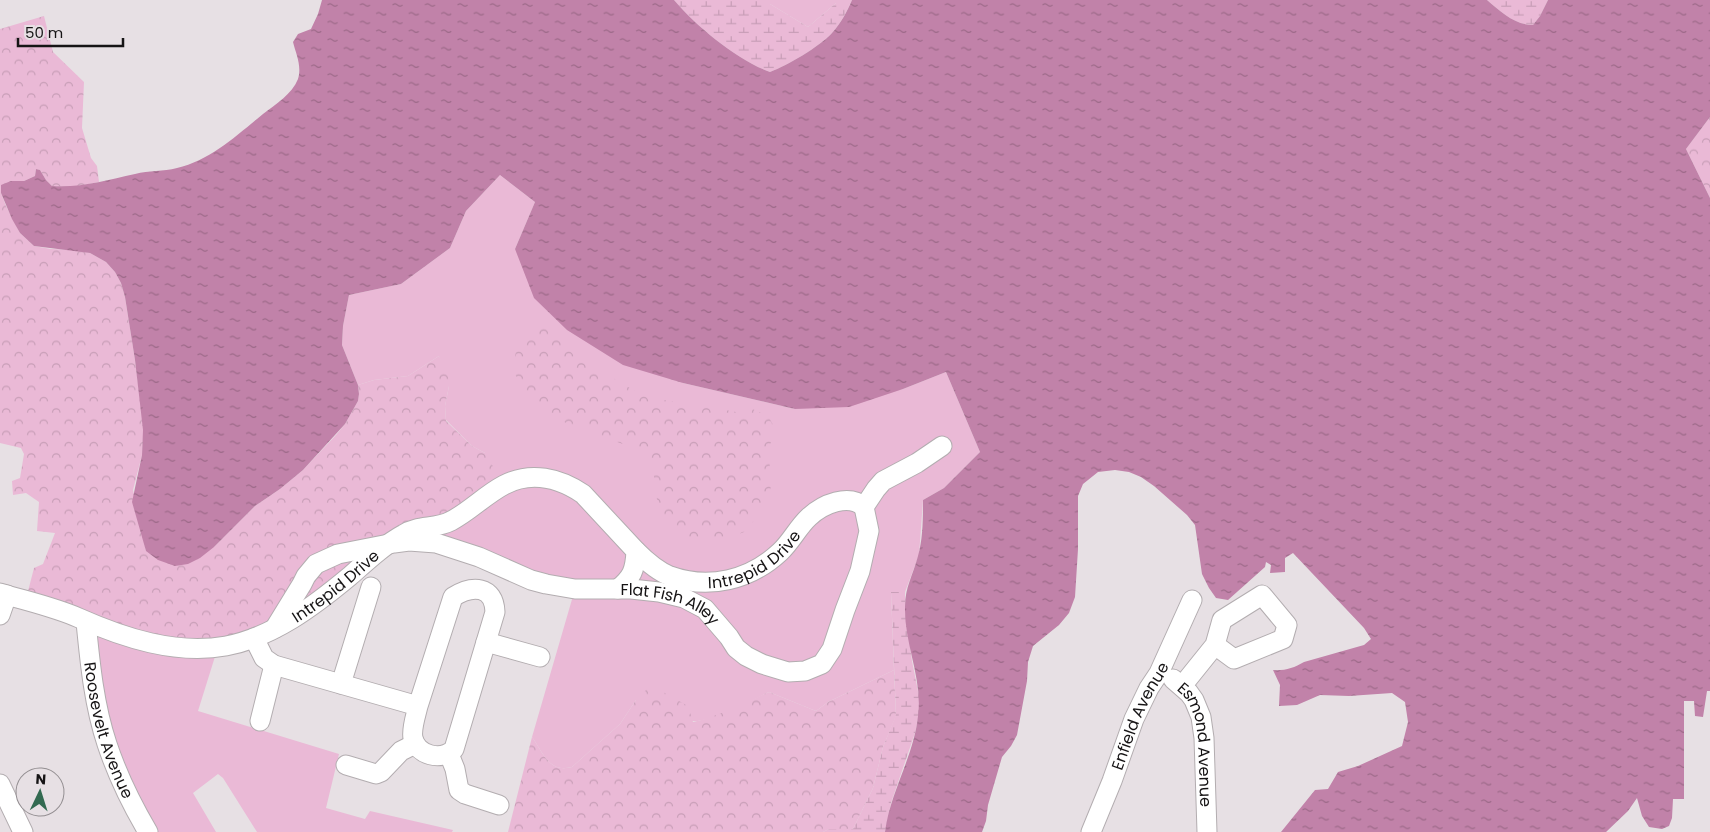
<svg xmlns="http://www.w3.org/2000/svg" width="1710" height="832" font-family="Poppins,sans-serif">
	<defs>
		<pattern id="forest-crowns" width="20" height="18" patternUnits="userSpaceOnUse" patternTransform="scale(1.25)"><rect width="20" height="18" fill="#eab9d6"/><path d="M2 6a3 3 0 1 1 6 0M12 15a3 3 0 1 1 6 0" fill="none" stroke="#c89eb7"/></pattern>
		<pattern id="wetland-marsh" width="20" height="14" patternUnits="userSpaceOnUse" patternTransform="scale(1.25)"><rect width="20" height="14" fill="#eab9d6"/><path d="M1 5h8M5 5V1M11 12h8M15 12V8" fill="none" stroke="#c89eb7"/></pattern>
		<pattern id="water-ripples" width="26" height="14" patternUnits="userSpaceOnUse" patternTransform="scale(1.25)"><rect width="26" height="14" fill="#c182a9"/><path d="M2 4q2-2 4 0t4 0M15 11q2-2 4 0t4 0" fill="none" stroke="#9c6988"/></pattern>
	</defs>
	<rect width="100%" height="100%" fill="#e7e0e4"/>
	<g fill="#eab9d6">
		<path d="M770,0H836V3L808,27L770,4Z"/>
		<path d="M500,175L535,202L515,249L683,383L795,409L903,389L946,372L980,452L944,488L923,500L919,555L905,592H891L894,670L828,702L816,711L769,692C750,701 714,721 694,721C685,722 647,704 636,700L620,724L572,767C549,773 544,754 532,737L575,589L436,543L485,453L472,446L446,420L445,406L449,386L439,356L408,376L374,380L358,385L342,345L343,326L349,295L401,284L450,248L466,211Z"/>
		<path d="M86,627L218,647L198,711L339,754L326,808L365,819L370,811L453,830L452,832H257L223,778L218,774L193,793L216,832H148L110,753Z"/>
	</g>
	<g fill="url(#forest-crowns)">
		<path d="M44,16L53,52L84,82L82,128L91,158L97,166L99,182L73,187L52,186L46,180L40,170L36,169L35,176L24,181H11L1,193L6,206L20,233L34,246L51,249L77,250L90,253L106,262L115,272L121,283L125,297L135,360L143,422V438L142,455L133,490L146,551L214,547L255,506L280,489L303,470L336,435L345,424L358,401L359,394L358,385L374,380L408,376L439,356L449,374V386L445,406L446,421L472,446L485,453L504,485L419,528L283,624L191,648L26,599L34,568L43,564L55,533L37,531L39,502L26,493L13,495L12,481L20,478L24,454L21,448L0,443V29Z"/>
		<path d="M1710,117V198L1686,149Z"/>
		<path d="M540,326L553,332L575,356L597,372L613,378L635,391L663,400L705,406L741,413L748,407L768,416L776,430L769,447L771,498L769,503L744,532L723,540L701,543L680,537L668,526L660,509L654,489V467L644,452L564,422L538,409L522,391L514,371L516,348L526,332Z"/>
		<path d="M894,670L896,716L883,747L873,788L853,829H829L823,832H508L532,737C544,754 549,773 572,767L620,724L636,700L647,689L656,688L688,706L693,722C720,716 744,703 769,692L816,711L828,702Z"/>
	</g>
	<g fill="url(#wetland-marsh)">
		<path d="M674,0H770V4L808,27L836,3V0H852C847,11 841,23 832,33C819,47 788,65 770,72C737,60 697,27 674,0Z"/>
		<path d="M1487,0H1548L1540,16L1533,25C1515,25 1501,12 1487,0Z"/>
		<path d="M891,592H905V609L912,661L919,696V715L915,733L891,803L885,832H823L829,829H853L873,788L883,747L896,715Z"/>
	</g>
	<path fill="url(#water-ripples)" d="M322,0H674C697,27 737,60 770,72C788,65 819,47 832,33C841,23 847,12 852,0H1487C1501,12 1515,25 1533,25L1540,16L1548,0H1710V117L1686,149L1710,198V691H1707L1703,717L1695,716L1694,701H1684V799H1673L1672,818L1669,826L1662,829L1649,827L1642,816L1637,798L1628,811L1606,832H1281L1315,790L1328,789L1338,772L1358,766L1402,746L1408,722L1405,702L1392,693L1349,696L1320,695L1297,705L1279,706L1280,685L1273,670C1284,671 1294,668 1304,662L1364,645L1371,639L1364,628L1293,553L1285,558V572L1270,573L1271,565L1266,562L1265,567L1228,600L1216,598L1209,588L1202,574L1195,525L1187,515L1154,486L1141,477L1129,472L1115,470L1098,472L1083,484L1078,496V549L1075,597L1069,613L1059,625L1033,646L1028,662L1027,681L1017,735L1011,746L1002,757L988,805L986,821L982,832H885C890,792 914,756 918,716C923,679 904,644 905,607C905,587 913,575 918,556C923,539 923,518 923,500L944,488L980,452L946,372L903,389L849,407L795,409L683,383L623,365L567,330L534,298L515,249L535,202L500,175L466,211L450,248L401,284L349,295L343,326L342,345L358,385L359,394L358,401L345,424L303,470L280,489L255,506L214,547L200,558L188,564L175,566L158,560L146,551L132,502L142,455L143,430L135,360L125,297L121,283L115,272L106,262L90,253L34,246L20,233L12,219L1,193V185L11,181H24L35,176L36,169L40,170L46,180L52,186C81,188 107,180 135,174C149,170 163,172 177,168C211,160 237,135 263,114C276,104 292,94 298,79C302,66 296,54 293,42L298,34L311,29L318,14Z"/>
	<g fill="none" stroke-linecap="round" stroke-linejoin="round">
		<defs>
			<g id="minor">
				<path id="s1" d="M636,551C646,561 657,571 670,576C709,590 750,580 780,552C791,542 798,527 809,517C823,504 849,493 864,507"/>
				<path id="s2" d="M0,593C26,601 54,607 79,618C124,638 176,655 226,646C273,637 314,606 350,576C367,561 384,545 404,534C418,525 436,529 451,521C470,511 485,495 504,485C531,471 559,478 583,494L636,551C635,571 632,577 618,589"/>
				<path d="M0,615L7,595"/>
				<path id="s3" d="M86,622C90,663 94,705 107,744C117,774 132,805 148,832"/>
				<path id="s4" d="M275,628L302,584L306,576L316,564L338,554L394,543L409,541L436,543L479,557L531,580L546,584L575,589H631L659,592L684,598L705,609L729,637L736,648L746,656L762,664L788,672L805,671L822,664L832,649L845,610L860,571L869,531L864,507L876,489L883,481L917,463L942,446"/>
				<path d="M254,638L264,658L274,665L418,706C416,715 411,729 413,738C417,755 441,762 454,749L495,612C494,585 472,585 453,597L418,706"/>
				<path d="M486,642L540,657"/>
				<path id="s5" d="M1173,679L1189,693L1194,700L1201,717L1204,738L1207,832"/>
				<path d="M341,684L371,587"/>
				<path d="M1182,686L1215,645L1234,659L1283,639L1287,625L1262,595L1222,620L1215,645"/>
				<path d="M260,721L274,665"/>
				<path d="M449,754L455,769L459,790L465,794L499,805"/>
				<path d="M346,765L376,774L381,772L401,751L415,744"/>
				<path d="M0,784L23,832"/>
				<path id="s6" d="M1091,832L1112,781L1134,719L1149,688L1159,673L1192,600"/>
			</g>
		</defs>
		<use href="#minor" stroke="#b3adb0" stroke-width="21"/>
		<use href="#minor" stroke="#fff" stroke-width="19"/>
	</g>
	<g text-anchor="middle" stroke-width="5" stroke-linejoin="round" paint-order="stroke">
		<g font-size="16" fill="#161415" stroke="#e7e0e4">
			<text dy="6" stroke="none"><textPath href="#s1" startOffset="134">Intrepid Drive</textPath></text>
			<text dy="6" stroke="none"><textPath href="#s2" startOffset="361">Intrepid Drive</textPath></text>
			<text dy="6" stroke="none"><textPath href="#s4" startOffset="445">Flat Fish Alley</textPath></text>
			<text dy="6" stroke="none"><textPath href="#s6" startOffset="126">Enfield Avenue</textPath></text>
			<text dy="6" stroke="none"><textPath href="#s3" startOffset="111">Roosevelt Avenue</textPath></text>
			<text dy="6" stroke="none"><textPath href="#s5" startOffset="74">Esmond Avenue</textPath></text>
		</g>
	</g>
	<g transform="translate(40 792) rotate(4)"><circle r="24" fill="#e7e0e4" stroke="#938e91"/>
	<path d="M0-4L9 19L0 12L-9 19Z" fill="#336a51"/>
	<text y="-8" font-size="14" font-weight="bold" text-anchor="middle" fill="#161415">N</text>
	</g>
	<path d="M18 38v8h105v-8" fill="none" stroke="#161415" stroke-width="2.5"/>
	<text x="25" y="38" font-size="15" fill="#161415" stroke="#e7e0e4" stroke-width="4" paint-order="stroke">50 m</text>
</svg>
